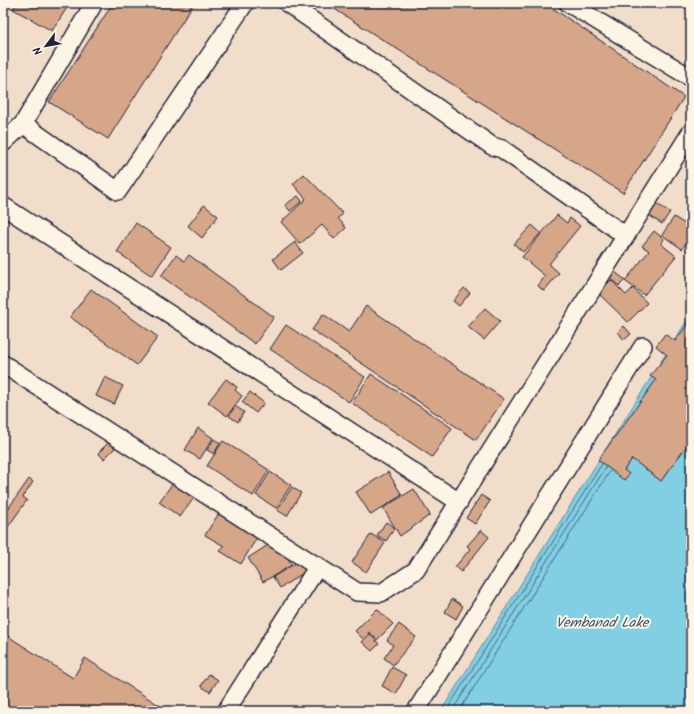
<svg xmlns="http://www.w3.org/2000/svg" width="694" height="714" font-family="Kalam,sans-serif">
	<rect width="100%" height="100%" fill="#fcf5e5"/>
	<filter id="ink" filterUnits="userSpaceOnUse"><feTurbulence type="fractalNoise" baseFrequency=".025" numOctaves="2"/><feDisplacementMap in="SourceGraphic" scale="8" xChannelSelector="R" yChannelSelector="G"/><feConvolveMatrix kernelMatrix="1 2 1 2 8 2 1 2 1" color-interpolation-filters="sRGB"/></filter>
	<g filter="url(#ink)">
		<path fill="#f1ddc9" d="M3,3H691V314L441,711H3Z"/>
		<path fill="#82cee2" stroke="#5c899f" d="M691,314V711H441Z"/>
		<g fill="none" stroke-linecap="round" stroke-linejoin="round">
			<g stroke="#48677e" stroke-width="1">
				<path d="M446,711L602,464"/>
				<path d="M452,711L606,467"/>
				<path d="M459,711L610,471"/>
			</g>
		</g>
		<g fill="#d6a688" stroke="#22223b">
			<path d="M17,3H70L52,31L13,9Z"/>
			<path d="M113,3H194L108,139L49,102Z"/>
			<path d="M325,3H545L684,97L623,193Z"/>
			<path d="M304,174L343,214L338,218L346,228L334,239L322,225L300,244L281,222L306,199L293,184Z"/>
			<path d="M298,196L302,201L290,211L285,205Z"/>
			<path d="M655,203L670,212L662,224L647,214Z"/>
			<path d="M204,205L218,216L202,238L188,226Z"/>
			<path d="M557,215L567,223L570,218L580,226L549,264L559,273L544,291L538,286L545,276L522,257Z"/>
			<path d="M674,217L691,228V236L682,249L662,235Z"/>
			<path d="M136,223L171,247L152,276L117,252Z"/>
			<path d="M532,225L541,233L523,252L514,244Z"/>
			<path d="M654,231L664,239L661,244L676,256L644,295L625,281L649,251L642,246Z"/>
			<path d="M295,242L303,253L281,270L273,259Z"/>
			<path d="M176,255L184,261L189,255L274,317L255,344L161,276Z"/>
			<path d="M614,271L625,280L619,286L609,277Z"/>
			<path d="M611,280L626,295L633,288L647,303L628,322L598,293Z"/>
			<path d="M464,288L470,293L459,306L453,301Z"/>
			<path d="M91,289L158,337L137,365L70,317Z"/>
			<path d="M366,306L504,399L476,440L312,330L323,314L349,332Z"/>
			<path d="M485,308L500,321L484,340L468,327Z"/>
			<path d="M286,325L365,377L349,402L270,349Z"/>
			<path d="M687,325L691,329V440L661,481L632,459L624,470L629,474L624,480L598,460L656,380L650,376L667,355L656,346L665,334L675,341Z"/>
			<path d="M624,326L631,334L624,340L618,332Z"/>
			<path d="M371,374L452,428L432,457L352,403Z"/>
			<path d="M105,377L123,386L114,404L96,396Z"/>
			<path d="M226,379L237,387L235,390L242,396L227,416L208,402Z"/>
			<path d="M250,392L264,403L256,413L242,402Z"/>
			<path d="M235,406L244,412L238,422L229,416Z"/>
			<path d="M198,428L213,438L200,459L185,450Z"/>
			<path d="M214,439L220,443L214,454L207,450Z"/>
			<path d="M111,440L117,446L104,459L98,453Z"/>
			<path d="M223,441L269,470L253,496L207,466Z"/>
			<path d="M270,472L291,485L276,508L256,495Z"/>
			<path d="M388,472L402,495L371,515L356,492Z"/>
			<path d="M29,479L33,482L23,497L27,500L3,534V516Z"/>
			<path d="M175,480L196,495L180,517L159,502Z"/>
			<path d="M292,487L301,493L287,516L277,510Z"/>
			<path d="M414,489L430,515L400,536L383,508Z"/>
			<path d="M481,495L490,501L475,524L466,518Z"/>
			<path d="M221,510L259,534L241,564L220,551L224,546L205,535Z"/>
			<path d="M386,522L395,528L386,541L377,535Z"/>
			<path d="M481,530L489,537L461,572L455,567L470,549L467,546Z"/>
			<path d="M371,534L385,543L366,572L352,562Z"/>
			<path d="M276,540L292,565L263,582L248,558Z"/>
			<path d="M302,559L308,570L280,588L273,577Z"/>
			<path d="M452,599L463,606L456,619L445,612Z"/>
			<path d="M377,609L393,624L377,640L369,632L363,639L355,631Z"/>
			<path d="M399,624L416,637L393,665L384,658L393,645L387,640Z"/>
			<path d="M3,633L73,678L85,658L162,707L159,711H3Z"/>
			<path d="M370,634L379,644L372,651L362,642Z"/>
			<path d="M392,667L406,675L396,694L382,686Z"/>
			<path d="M209,674L218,680L210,692L201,686Z"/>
		</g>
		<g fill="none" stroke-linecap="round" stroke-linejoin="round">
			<defs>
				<g id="minor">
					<path d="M287,3L492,146L502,149L626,236"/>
					<path d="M568,3L691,78"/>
					<path d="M23,124L94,3"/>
					<path d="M3,143L23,124L118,191L245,3"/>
					<path d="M3,206L459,502"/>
					<path d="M3,364L357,592L381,593L416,570L691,132"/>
					<path d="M226,711L318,566"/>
					<path d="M416,711L643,346"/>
				</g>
			</defs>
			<use href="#minor" stroke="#22223b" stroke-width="20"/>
			<use href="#minor" stroke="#fcf5e5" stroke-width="17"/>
		</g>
	</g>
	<g text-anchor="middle" stroke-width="4" stroke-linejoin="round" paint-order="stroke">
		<g font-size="14" font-style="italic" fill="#3f566d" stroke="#fcf5e5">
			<text x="602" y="627">Vembanad Lake</text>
		</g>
	</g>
	<rect width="694" height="714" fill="none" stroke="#fcf5e5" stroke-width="16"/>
	<rect x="8" y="8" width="678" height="698" fill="none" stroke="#22223b" stroke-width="1.5" filter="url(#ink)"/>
	<g transform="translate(46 46) rotate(238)" stroke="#fcf5e5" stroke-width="3" paint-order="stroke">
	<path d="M0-3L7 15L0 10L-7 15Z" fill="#22223b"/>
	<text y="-6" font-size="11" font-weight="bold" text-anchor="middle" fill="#22223b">N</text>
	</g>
</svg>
